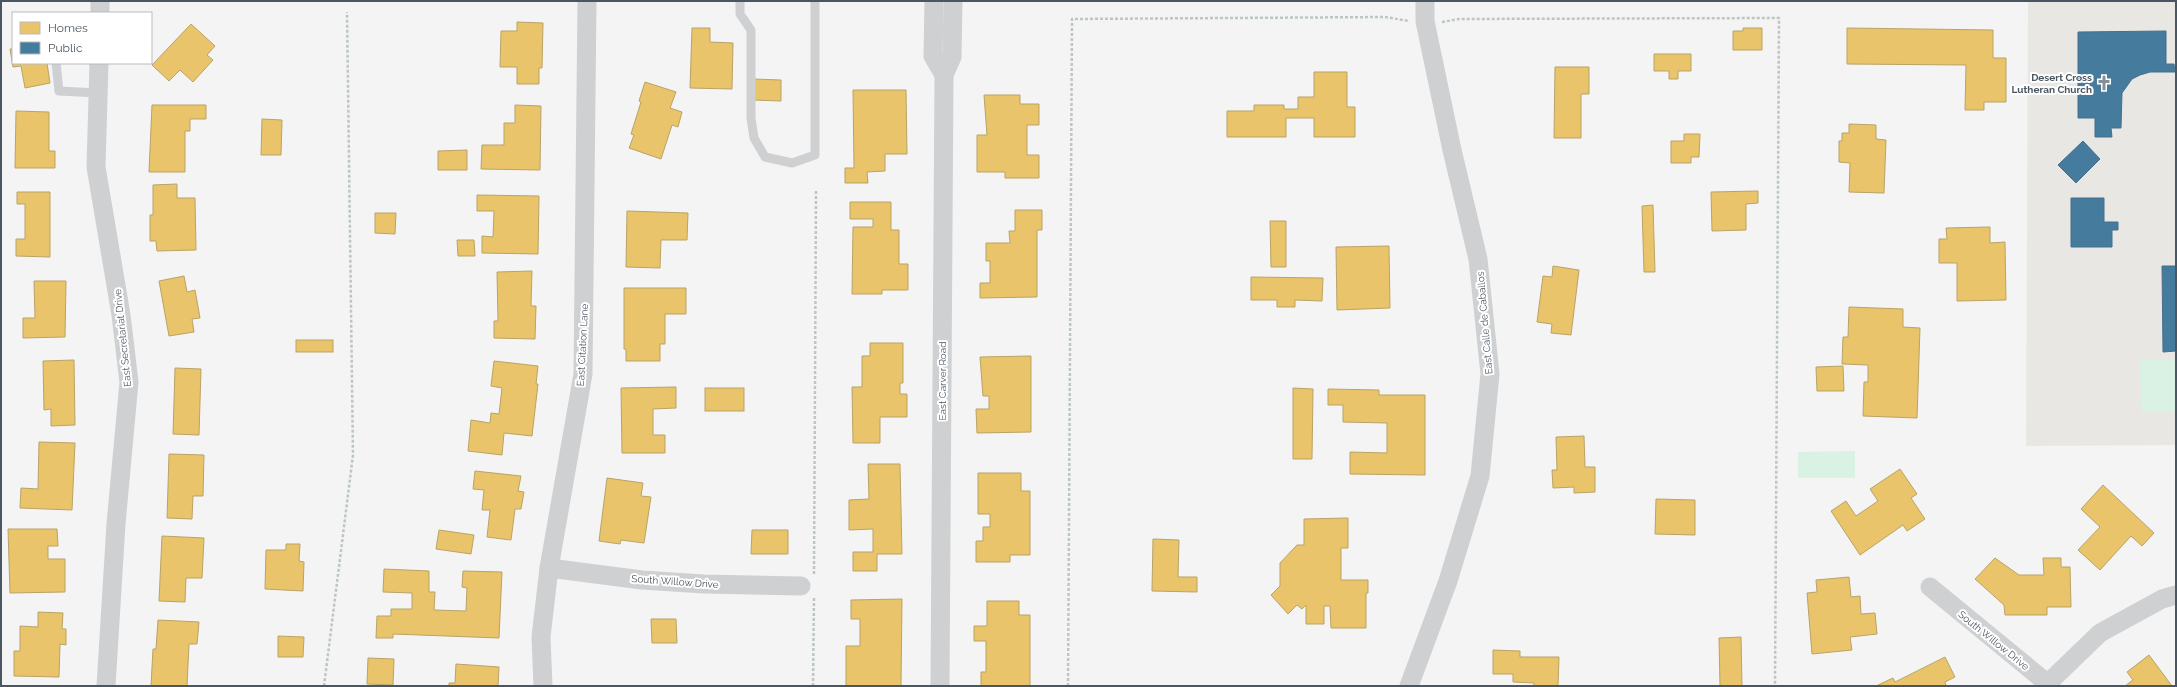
<svg xmlns="http://www.w3.org/2000/svg" width="2177" height="687" font-family="Raleway,sans-serif">
	<rect width="100%" height="100%" fill="#f4f4f4"/>
	<path fill="#e8e7e3" d="M2028,1H2176V445L2026,446Z"/>
	<g fill="#d9f2e3">
		<path d="M2140,360H2176V411H2141Z"/>
		<path d="M1855,451V478H1798V452Z"/>
	</g>
	<g fill="#e9c46a" stroke="#b9a367">
		<path d="M517,22L543,23L542,68H539V84H517V67H500L501,31H517Z"/>
		<path d="M191,24L215,46L207,55L213,60L193,82L180,70L169,81L152,65Z"/>
		<path d="M692,28H710V42L733,43L732,89L690,88Z"/>
		<path d="M1743,28H1762V50H1733V31H1743Z"/>
		<path d="M1847,28L1993,30V58H2006V102H1984V110H1965L1966,65L1847,64Z"/>
		<path d="M10,49H13V63H47L50,83L25,88L21,66L13,67Z"/>
		<path d="M1654,54H1691V71H1678V79H1669V71H1654Z"/>
		<path d="M1555,67H1589V94H1581V138H1554Z"/>
		<path d="M1314,72H1347V107H1355V137H1314V118H1286V137H1227V111H1254V105H1284V109H1298V97H1314Z"/>
		<path d="M753,79L781,80V101L753,100Z"/>
		<path d="M645,82L676,92L670,108L682,112L678,127L672,125L661,159L629,148L634,135L631,134L641,102L639,101Z"/>
		<path d="M853,90H906L907,154H885V171L867,172L868,183H845V168H854Z"/>
		<path d="M984,95H1020V104H1039V125H1027V155H1039V178H1005V172H977V135H987Z"/>
		<path d="M152,105H206V119H190V131H185V172H149Z"/>
		<path d="M515,105L541,106L540,170L481,169L482,145H504V123H515Z"/>
		<path d="M16,111L49,112V151H55V168H15Z"/>
		<path d="M262,119L282,120L281,155H261Z"/>
		<path d="M1849,124L1876,125V139L1886,140L1884,193L1849,192L1850,163L1839,162V141H1842V133H1849Z"/>
		<path d="M1684,134H1700L1699,157H1691V163H1671V141H1684Z"/>
		<path d="M467,150V170H438V151Z"/>
		<path d="M177,184V198H195L196,250L157,251L156,241H150V215H153V185Z"/>
		<path d="M1758,191V203L1746,204V230L1712,231L1711,192Z"/>
		<path d="M17,192H50V257L16,256V239H25V204H17Z"/>
		<path d="M477,195L539,196L538,254L482,253V236L493,237L494,211H477Z"/>
		<path d="M850,202H891V230H899V264H908V290H882V294H852L853,227H873V219H850Z"/>
		<path d="M1653,205L1655,272H1644L1642,206Z"/>
		<path d="M1015,210H1042V230H1037V297L980,298V283H990V261H986V243H1010L1009,231H1015Z"/>
		<path d="M627,211L688,213L687,240H661L660,268L626,267Z"/>
		<path d="M375,213H396L395,234L375,233Z"/>
		<path d="M1270,221H1286V267H1271Z"/>
		<path d="M1990,227V243L2005,242L2006,300L1957,301V263H1939V239H1947L1946,228Z"/>
		<path d="M457,240H474L475,256H458Z"/>
		<path d="M1389,246L1390,308L1337,310L1336,247Z"/>
		<path d="M1553,266L1579,270L1571,335L1551,333L1552,324L1537,322L1543,276L1552,277Z"/>
		<path d="M532,271L531,306H536L535,339L494,338V321H498L497,272Z"/>
		<path d="M184,276L187,292L195,290L200,318L192,319L194,332L169,336L159,281Z"/>
		<path d="M1251,277L1323,278L1322,301L1295,300V307H1277V300H1251Z"/>
		<path d="M34,281H66L65,337L23,338V318H35Z"/>
		<path d="M624,288H686V314H665V344H660V361H626V349H624Z"/>
		<path d="M1849,307L1903,309V327L1920,328L1917,418L1863,416L1864,382H1868V365L1842,364L1843,337H1848Z"/>
		<rect x="296" y="340" width="37" height="12"/>
		<path d="M870,343H903V383H900V394H907V417H880V443H853L852,387H862V356H870Z"/>
		<path d="M1031,356V432L977,433L976,409H989V396H983L980,357Z"/>
		<path d="M74,360L75,425L51,426V409L44,410L43,361Z"/>
		<path d="M494,361L538,366L536,384H538L532,436L504,433L502,455L468,451L471,420L490,423L491,413L499,414L502,388L491,386Z"/>
		<path d="M1843,366L1844,391H1817L1816,367Z"/>
		<path d="M175,368L201,369L199,435L173,434Z"/>
		<path d="M676,387V408L653,409V435H665V453H622L621,388Z"/>
		<rect x="705" y="388" width="39" height="23"/>
		<path d="M1293,388L1313,389L1312,459H1293Z"/>
		<path d="M1328,389L1379,390V395H1425V475L1350,474V452L1387,453V423L1343,422V405H1328Z"/>
		<path d="M1584,436L1585,467H1595V492L1574,493V487L1553,488L1552,470H1557L1556,437Z"/>
		<path d="M39,442L75,443L72,510L20,508L21,488L38,489Z"/>
		<path d="M169,454L204,455L203,496H193L192,519L167,518Z"/>
		<path d="M868,464H900L902,554H877V571H853V552H873V529L849,530V500L869,499Z"/>
		<path d="M1900,469L1917,494L1911,498L1925,519L1907,531L1903,525L1860,555L1831,511L1846,501L1856,516L1878,501L1870,489Z"/>
		<path d="M475,471L521,476L518,491L524,492L521,509H515L511,540L487,537L490,510H482L484,490L473,489Z"/>
		<path d="M978,473H1021V491H1030V555H1010V562H976V541H983V527H990V514H978Z"/>
		<path d="M607,478L643,483L641,496L651,497L644,543L621,540L620,544L599,541Z"/>
		<path d="M2103,485L2154,533L2142,546L2131,536L2100,570L2078,550L2100,527L2081,509Z"/>
		<path d="M1656,499L1695,500V535L1655,534Z"/>
		<path d="M1348,518V548H1341V580H1368V593H1366V628H1331L1330,606H1324V624H1306V605L1302,609L1297,605L1288,614L1271,595L1280,586V563L1297,545H1304V519Z"/>
		<path d="M8,529H57L58,546H48V559H65V592L10,593Z"/>
		<path d="M439,530L474,535L471,554L436,549Z"/>
		<path d="M752,530H788V554H751Z"/>
		<path d="M162,536L204,538L202,578H186L185,602L159,601Z"/>
		<path d="M1153,539L1179,540L1178,577H1197V592L1152,591Z"/>
		<path d="M286,544H300L299,561L304,562L303,591L265,589L266,550H286Z"/>
		<path d="M1995,558L2019,575H2044L2043,558H2061V567H2070L2071,607H2047V615H2005L2004,605L1975,579Z"/>
		<path d="M384,569L429,571V592H435L434,610L466,611L467,588L462,587L463,571L502,572L499,638L393,634V638H376L377,616H391V609H412V593L383,592Z"/>
		<path d="M1849,577L1851,597L1860,596L1861,614L1875,613L1877,634L1850,637L1852,650L1812,654L1807,593L1817,592L1816,580Z"/>
		<path d="M902,599L901,686H846V646H860V619H851V600Z"/>
		<path d="M987,601H1019V615H1030V686H981V672H986V641H974V626H987Z"/>
		<path d="M38,612L63,613L62,629H66V645L60,644L59,677L14,676V651H20V626L38,627Z"/>
		<path d="M651,619H676L677,643H652Z"/>
		<path d="M158,620L199,622L197,644H189L187,686H151L153,649H156Z"/>
		<path d="M278,636L304,637L303,657H278Z"/>
		<path d="M1741,637L1742,686H1720L1719,638Z"/>
		<path d="M1493,650L1520,651V657H1559L1558,686H1534V683L1513,682V674H1493Z"/>
		<path d="M2149,655L2172,686H2125L2133,680L2127,672Z"/>
		<path d="M1945,657L1955,677L1945,682L1946,686H1876L1893,678L1895,682Z"/>
		<path d="M368,658L394,659L393,685L367,684Z"/>
		<path d="M456,664L499,667L498,686H449V683H455Z"/>
	</g>
	<g fill="#457b9d" stroke="#46708b">
		<path d="M2166,31V64H2174L2175,72H2150L2140,75L2132,79L2122,93L2121,128H2111L2112,137H2095V118H2078V32Z"/>
		<path d="M2083,141L2100,159L2076,183L2058,165Z"/>
		<path d="M2071,198H2104V222H2118V230H2112V247H2071Z"/>
		<path d="M2162,266H2176V351L2163,352Z"/>
	</g>
	<g fill="none" stroke-linecap="round" stroke-linejoin="round">
		<g stroke="#bcc7c4" stroke-width="2.5" stroke-dasharray="3 2" stroke-linecap="butt">
			<path d="M1442,22L1459,19L1779,18L1775,686"/>
			<path d="M814,574L816,190"/>
			<path d="M324,686L353,455L347,12"/>
			<path d="M813,686L814,597"/>
			<path d="M1068,686L1072,19L1385,17L1409,21"/>
		</g>
		<g stroke="#ced0d2" stroke-width="9">
			<path d="M740,1V14L751,30V118L754,138L765,157L792,163L815,155V1"/>
			<path d="M56,63L59,91L98,93"/>
		</g>
		<g stroke="#ced0d2" stroke-width="19">
			<path d="M934,1L933,56L944,75"/>
			<path d="M100,13V1"/>
			<path d="M99,63L96,167L121,315L129,382L116,524L106,686"/>
			<path d="M549,568L642,580L704,584L801,586"/>
			<path d="M1930,587L2047,683"/>
			<path d="M543,686L541,637L549,568L583,374L587,1"/>
			<path d="M940,686L944,75L952,57L953,1"/>
			<path d="M1409,686L1448,581L1480,476L1490,374L1478,259L1452,150L1431,50L1425,21V1"/>
			<path d="M2045,686L2100,633L2162,599L2176,595"/>
		</g>
	</g>
	<defs>
		<symbol id="church-bare" viewBox="-9 -9 18 18"><path d="M-1.2-6h2.4v3.5h3.3v2.4h-3.3V6h-2.4V-.1h-3.3v-2.4h3.3Z" fill="#868d94" stroke="#fff" stroke-width="2.5" paint-order="stroke"/></symbol>
	</defs>
	<g fill-rule="evenodd">
		<use href="#church-bare" x="2093" y="72" width="22" height="22"/>
	</g>
	<g text-anchor="middle" stroke-width="4" stroke-linejoin="round" paint-order="stroke">
		<g font-size="10" font-weight="bold" fill="#4a5661" stroke="#fff" text-anchor="end">
			<text x="2092" y="81">Desert Cross<tspan x="2092" dy="12">Lutheran Church</tspan></text>
		</g>
		<g font-size="10" fill="#4a5661" stroke="#fff">
			<text transform="translate(1484 323) rotate(-95)" y="4">East Calle de Caballos</text>
			<text transform="translate(122 338) rotate(-96)" y="4">East Secretariat Drive</text>
			<text transform="translate(582 345) rotate(-87)" y="4">East Citation Lane</text>
			<text transform="translate(942 381) rotate(-90)" y="4">East Carver Road</text>
			<text transform="translate(675 581) rotate(4)" y="4">South Willow Drive</text>
			<text transform="translate(1994 640) rotate(39)" y="4">South Willow Drive</text>
		</g>
	</g>
	<rect width="2177" height="687" fill="none" stroke="#4a5661" stroke-width="4"/>
	<rect x="12" y="12" width="140" height="52" fill="#ffffff" stroke="#b7bbc0"/>
	<rect x="20" y="22" width="20" height="12" fill="#e9c46a" stroke="#b7bbc0"/>
	<text x="48" y="32" font-size="12" fill="#4a5661">Homes</text>
	<rect x="20" y="42" width="20" height="12" fill="#457b9d" stroke="#b7bbc0"/>
	<text x="48" y="52" font-size="12" fill="#4a5661">Public</text>
</svg>
